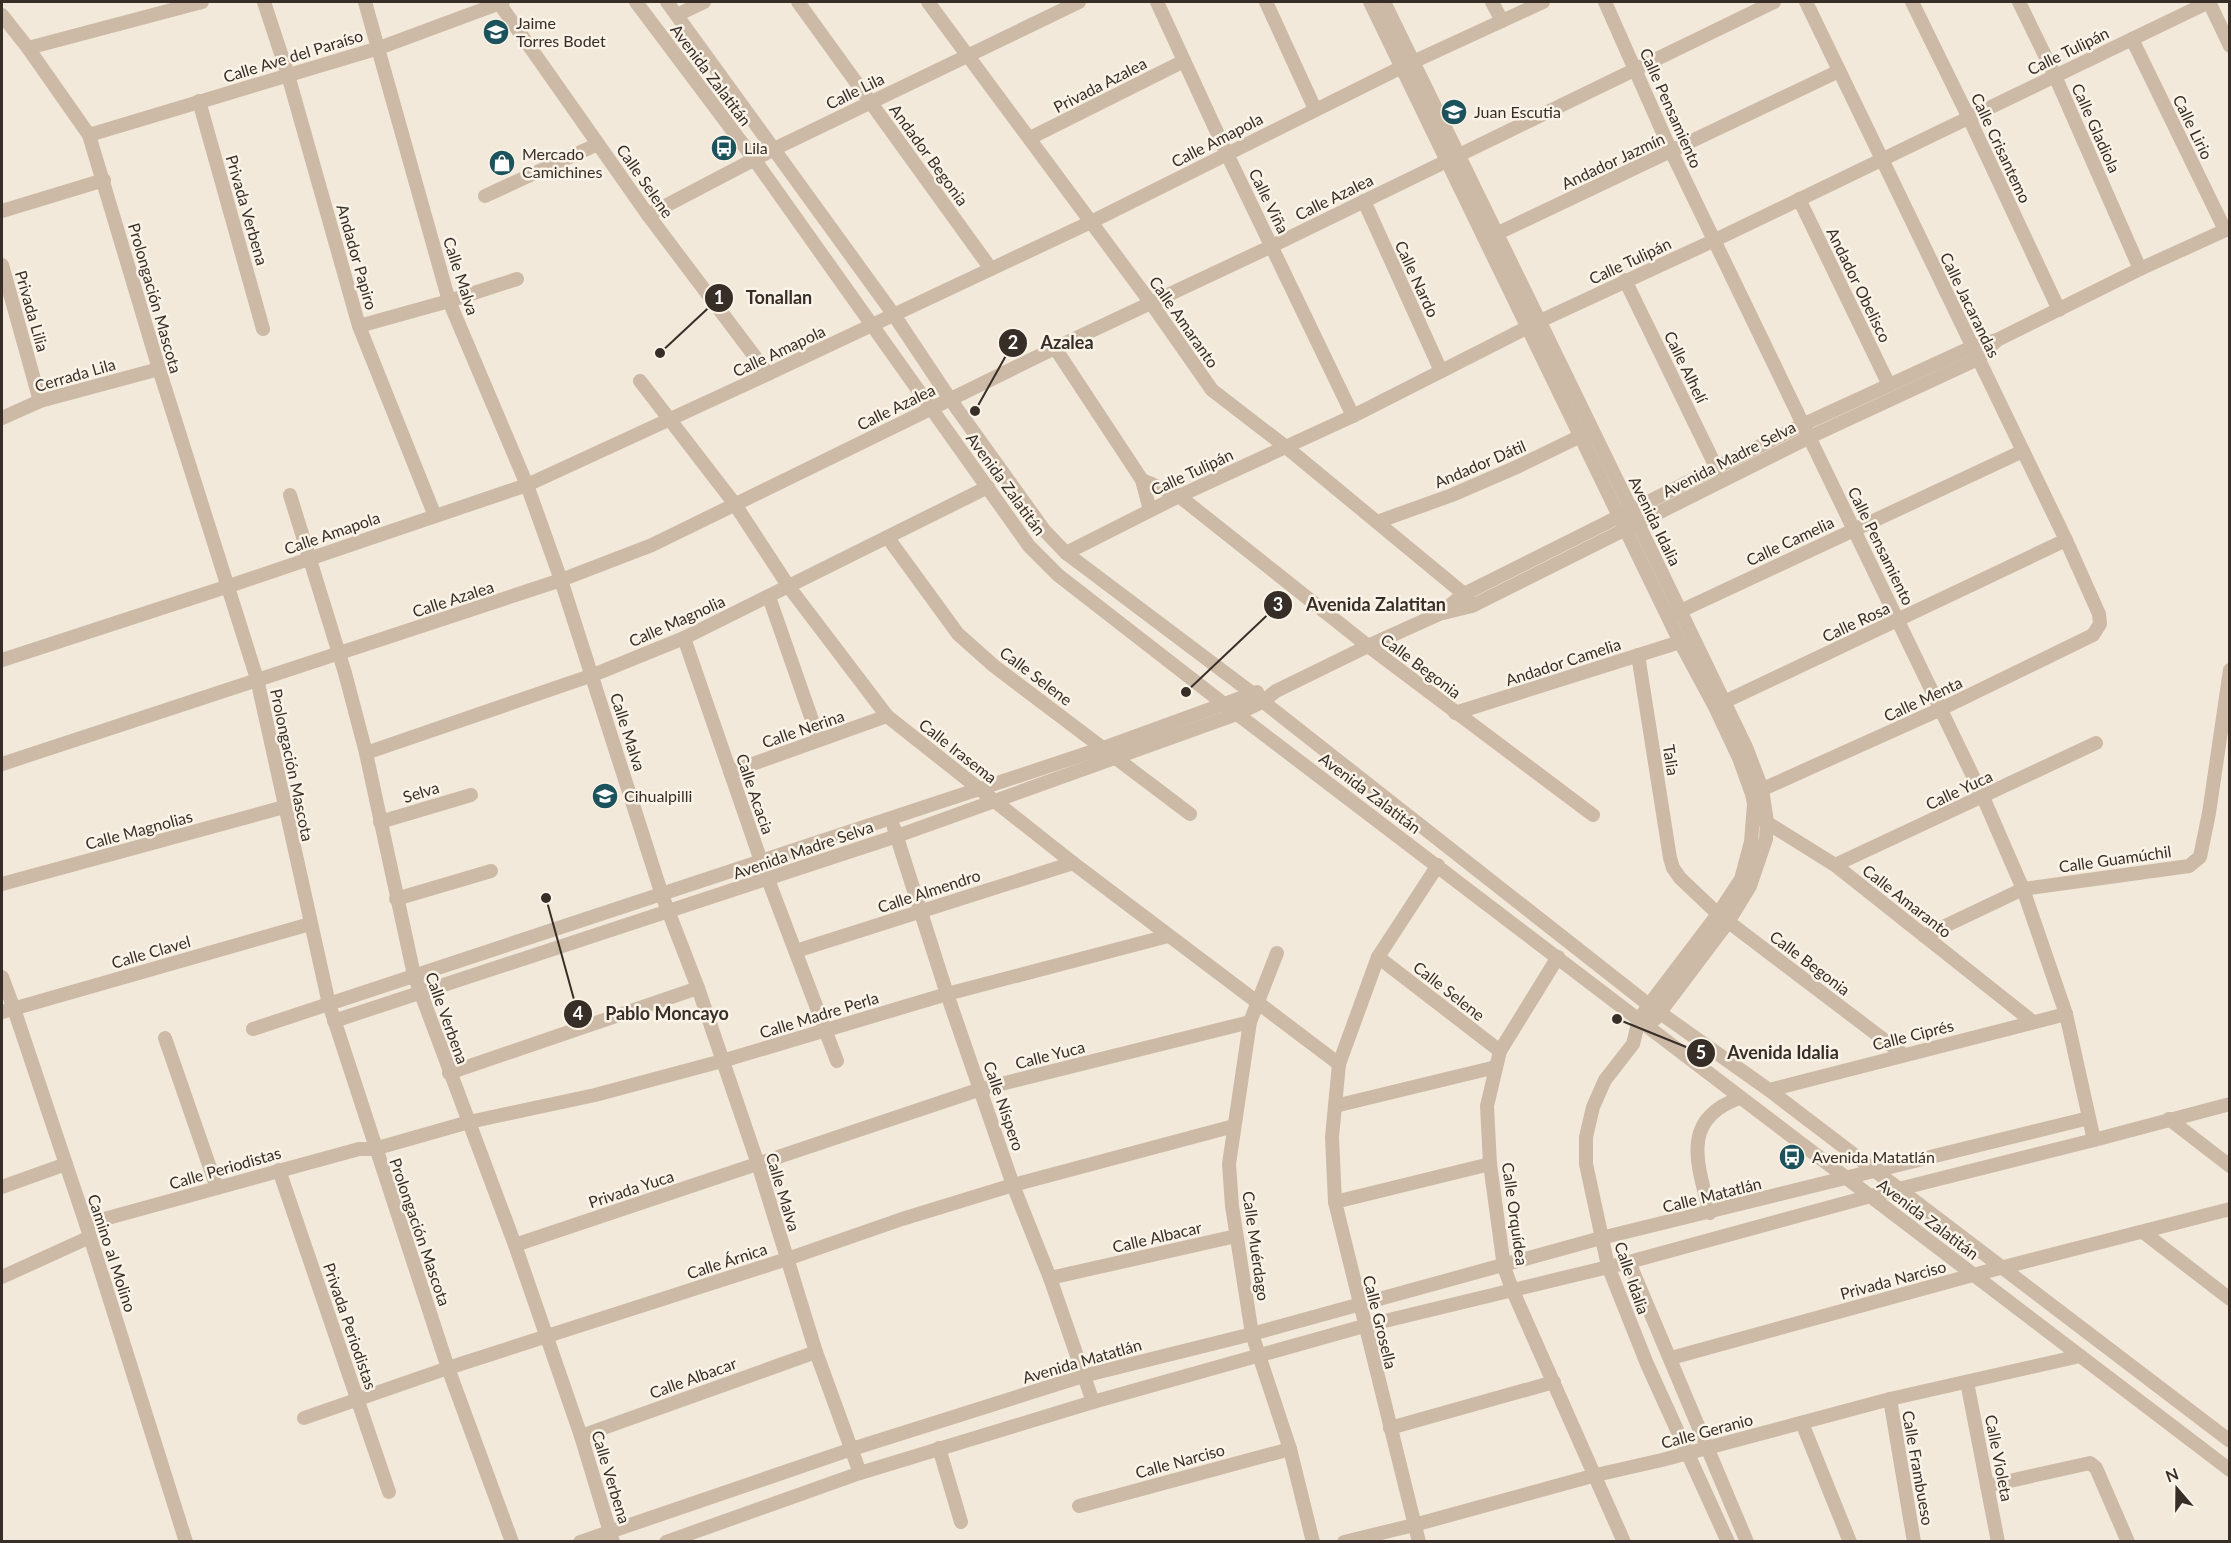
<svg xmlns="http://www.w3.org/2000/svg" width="2231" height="1543" font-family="Lato,sans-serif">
	<rect width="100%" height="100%" fill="#f3e9db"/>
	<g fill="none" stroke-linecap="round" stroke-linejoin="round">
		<g stroke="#ccbaa6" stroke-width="14">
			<path d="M264,2L288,75L359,326L435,516"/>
			<path d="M365,2L449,301L527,485L561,580L662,895L698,988L758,1164L816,1352L860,1473"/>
			<path d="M636,2L754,159L1029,546L1058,575L1224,704L2230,1470"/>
			<path d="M667,2L894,315L950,399L1044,530L1066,553L1252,693L1649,1005L1769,1090L2230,1441"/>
			<path d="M798,2L991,269"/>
			<path d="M928,2L1151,303L1212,390L1286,447L1464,594L1469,601"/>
			<path d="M1157,2L1227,154L1353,416"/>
			<path d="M1266,2L1315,109"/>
			<path d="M1370,2L1680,642L1715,707L1739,758L1752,794L1754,804L1751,842L1741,879L1718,914L1649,1005L1639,1020L1633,1044L1605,1080L1593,1107L1586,1137V1164L1608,1266L1647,1364L1728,1542"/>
			<path d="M1384,2L1632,511L1746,747L1762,789L1767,822L1766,839L1750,886L1728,922L1655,1019"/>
			<path d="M1492,2L1502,21"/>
			<path d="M1605,2L1671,151L1983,797L2023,889L2066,1014L2094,1140L2230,1104"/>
			<path d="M1912,2L1969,118L2059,310"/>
			<path d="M2019,2L2055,76L2140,269"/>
			<path d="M2209,2L2230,46"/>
			<path d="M499,3L648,215L768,374"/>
			<path d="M2,15L28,48L89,135L159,369L257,679L329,1004L448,1368L512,1542"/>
			<path d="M677,15L704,2"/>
			<path d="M2132,39L2225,230"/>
			<path d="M28,48L202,2"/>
			<path d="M199,101L263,329"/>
			<path d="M89,135L379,48L503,2"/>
			<path d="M1030,138L1184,61"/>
			<path d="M485,196L598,144"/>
			<path d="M1799,199L1889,385"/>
			<path d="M1364,201L1441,371"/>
			<path d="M2,211L104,180"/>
			<path d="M648,215L774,149L1079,2"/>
			<path d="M1498,233L1839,71"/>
			<path d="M2,265L40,401"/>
			<path d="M1625,280L1717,469"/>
			<path d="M359,326L449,301L517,279"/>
			<path d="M1055,348L1142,480L1179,496L1368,646L1593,815"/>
			<path d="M640,381L734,503L789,587L887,716L1073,863L1339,1064"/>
			<path d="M2,418L40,401L159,369"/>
			<path d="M1142,480L1150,510"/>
			<path d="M290,495L345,673L366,753L414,975L515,1245L581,1436L613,1542"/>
			<path d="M1377,522L1452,495L1519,466L1589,432"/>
			<path d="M888,538L958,634L994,666L1190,814"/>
			<path d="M1066,553L1179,496L1353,416L1540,321L1715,240L2209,2"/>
			<path d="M769,597L819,740"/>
			<path d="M1443,611L1464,594L1804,424L1972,347L1997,340L2140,269L2230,228"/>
			<path d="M1674,614L2023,451"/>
			<path d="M684,638L761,861L837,1061"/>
			<path d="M1638,655L1670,858L1673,868L1680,878L1718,914L1904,1055"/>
			<path d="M2,660L229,586L527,485L768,374L1091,222L1402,67L1543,2"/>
			<path d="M1724,702L2066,540"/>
			<path d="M1455,713L1680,642"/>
			<path d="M366,753L593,675L684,638L988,487"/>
			<path d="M2,764L561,580L652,545L1055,348L1272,246L1774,2"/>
			<path d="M730,772L887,716"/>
			<path d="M1754,793L1941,709L2093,635L2100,624L2099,614L2066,540L1806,2"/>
			<path d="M1761,819L1835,865L2033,1022"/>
			<path d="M380,822L471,795"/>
			<path d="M894,828L947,994L1013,1185L1050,1278L1093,1402"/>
			<path d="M1835,865L2096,743"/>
			<path d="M2,884L284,807"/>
			<path d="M396,899L491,871"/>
			<path d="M1924,936L2023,889L2189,866L2200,857L2209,813L2230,670"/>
			<path d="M796,951L1073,863"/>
			<path d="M1277,953L1250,1022L1229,1164L1232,1206L1252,1334L1290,1449L1313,1542"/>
			<path d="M1378,957L1500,1051"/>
			<path d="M1558,957L1500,1051L1487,1106L1490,1164L1504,1267L1512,1289L1624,1542"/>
			<path d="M2,977L14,1009L86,1224L186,1542"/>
			<path d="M2,1012L310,924"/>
			<path d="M334,1021L897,836L1237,714L1262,702L1276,691L1368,646L1439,614L1472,606L1810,437L1978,359L1997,340"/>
			<path d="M253,1029L1103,748L1257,692"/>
			<path d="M165,1038L217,1188"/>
			<path d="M449,1073L698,988"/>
			<path d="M1769,1090L2066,1014"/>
			<path d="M1335,1106L1496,1067"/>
			<path d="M2169,1119L2230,1166"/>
			<path d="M279,1170L389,1492"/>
			<path d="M2,1187L66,1164"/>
			<path d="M1335,1202L1490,1164"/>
			<path d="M1710,1213C1698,1165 1679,1119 1740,1098"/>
			<path d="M86,1224L359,1149H374L469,1122L595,1095L722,1061L947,994L1168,936"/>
			<path d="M2143,1232L2230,1299"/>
			<path d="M515,1245L981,1089L1250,1022"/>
			<path d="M1629,1262L1747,1542"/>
			<path d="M2,1277L90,1237"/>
			<path d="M1050,1278L1236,1236"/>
			<path d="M1671,1358L1973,1275L2230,1209"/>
			<path d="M1967,1382L1998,1542"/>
			<path d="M1890,1399L1914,1542"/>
			<path d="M304,1418L448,1368L787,1259L902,1219L1013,1185L1234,1126"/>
			<path d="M1802,1423L1850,1542"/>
			<path d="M1390,1428L1554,1382"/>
			<path d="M581,1436L816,1352"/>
			<path d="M939,1448L961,1522"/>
			<path d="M1987,1486L2090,1463L2096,1468L2128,1542"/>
			<path d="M1079,1506L1290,1449"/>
			<path d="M580,1542L852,1449L1083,1376L1252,1334L1601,1238L2089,1118"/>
			<path d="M666,1542L860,1473L1093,1402L1364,1326L1629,1262L1871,1196L2094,1140"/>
			<path d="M1344,1542L1414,1525L1596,1475L1662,1460L1890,1399L2080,1356"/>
			<path d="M1419,1542L1335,1202L1332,1137L1339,1064L1378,957L1438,865"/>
		</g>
	</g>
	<defs>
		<symbol id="school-disc" viewBox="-11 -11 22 22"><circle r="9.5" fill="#1b525b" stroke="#faf3e7"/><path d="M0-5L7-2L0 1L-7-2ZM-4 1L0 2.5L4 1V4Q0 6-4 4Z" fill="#fff"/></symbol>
		<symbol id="bus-disc" viewBox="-11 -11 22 22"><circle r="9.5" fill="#1b525b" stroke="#faf3e7"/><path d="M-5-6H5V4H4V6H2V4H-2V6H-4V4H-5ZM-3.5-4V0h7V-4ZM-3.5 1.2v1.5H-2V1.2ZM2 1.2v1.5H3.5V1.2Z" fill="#fff"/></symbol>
		<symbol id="shop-disc" viewBox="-11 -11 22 22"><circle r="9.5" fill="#1b525b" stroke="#faf3e7"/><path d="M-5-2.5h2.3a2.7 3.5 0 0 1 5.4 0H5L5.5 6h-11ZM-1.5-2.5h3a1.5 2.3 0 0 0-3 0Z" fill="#fff"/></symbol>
	</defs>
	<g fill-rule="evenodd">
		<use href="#school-disc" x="481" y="17" width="30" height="30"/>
		<use href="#school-disc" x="1439" y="97" width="30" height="30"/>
		<use href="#bus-disc" x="709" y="133" width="30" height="30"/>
		<use href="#shop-disc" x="487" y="148" width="30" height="30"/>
		<use href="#school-disc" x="590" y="781" width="30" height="30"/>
		<use href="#bus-disc" x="1777" y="1142" width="30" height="30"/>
	</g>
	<g text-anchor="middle" stroke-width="5" stroke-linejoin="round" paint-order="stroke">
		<g font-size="16" fill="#372e27" stroke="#faf3e7" text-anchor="start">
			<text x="516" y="29">Jaime<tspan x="516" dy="18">Torres Bodet</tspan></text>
			<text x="1474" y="118">Juan Escutia</text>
			<text x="744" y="154">Lila</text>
			<text x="522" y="160">Mercado<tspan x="522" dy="18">Camichines</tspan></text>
			<text x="624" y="802">Cihualpilli</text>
			<text x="1812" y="1163">Avenida Matatlán</text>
		</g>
		<g font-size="16" fill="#372e27" stroke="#faf3e7">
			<text transform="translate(2068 51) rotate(-26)" y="6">Calle Tulipán</text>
			<text transform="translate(293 56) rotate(-17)" y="6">Calle Ave del Paraíso</text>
			<text transform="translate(711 75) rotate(53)" y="6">Avenida Zalatitán</text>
			<text transform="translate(1100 85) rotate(-27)" y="6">Privada Azalea</text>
			<text transform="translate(855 91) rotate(-26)" y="6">Calle Lila</text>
			<text transform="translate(1671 108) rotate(66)" y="6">Calle Pensamiento</text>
			<text transform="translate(2193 127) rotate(64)" y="6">Calle Lirio</text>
			<text transform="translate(2096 128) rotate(66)" y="6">Calle Gladiola</text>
			<text transform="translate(1217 140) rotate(-27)" y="6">Calle Amapola</text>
			<text transform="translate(2001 148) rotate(65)" y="6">Calle Crisantemo</text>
			<text transform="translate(929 155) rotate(54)" y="6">Andador Begonia</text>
			<text transform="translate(1613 161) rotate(-25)" y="6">Andador Jazmín</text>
			<text transform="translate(645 181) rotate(55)" y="6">Calle Selene</text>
			<text transform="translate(1334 197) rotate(-26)" y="6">Calle Azalea</text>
			<text transform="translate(1269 201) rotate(64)" y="6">Calle Viña</text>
			<text transform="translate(247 210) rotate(74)" y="6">Privada Verbena</text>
			<text transform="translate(357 257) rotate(74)" y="6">Andador Papiro</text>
			<text transform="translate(1630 261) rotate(-25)" y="6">Calle Tulipán</text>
			<text transform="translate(461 276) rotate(72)" y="6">Calle Malva</text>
			<text transform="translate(1417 279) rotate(65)" y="6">Calle Nardo</text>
			<text transform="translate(1859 285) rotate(64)" y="6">Andador Obelisco</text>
			<text transform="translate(155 298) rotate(74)" y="6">Prolongación Mascota</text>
			<text transform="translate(1970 305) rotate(64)" y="6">Calle Jacarandas</text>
			<text transform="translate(32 311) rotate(74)" y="6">Privada Lilia</text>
			<text transform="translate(1184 322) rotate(55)" y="6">Calle Amaranto</text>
			<text transform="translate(779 351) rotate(-25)" y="6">Calle Amapola</text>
			<text transform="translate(1686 367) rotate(64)" y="6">Calle Alhelí</text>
			<text transform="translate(75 375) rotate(-16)" y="6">Cerrada Lila</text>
			<text transform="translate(896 407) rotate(-26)" y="6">Calle Azalea</text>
			<text transform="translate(1729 459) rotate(-27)" y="6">Avenida Madre Selva</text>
			<text transform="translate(1480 464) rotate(-23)" y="6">Andador Dátil</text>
			<text transform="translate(1192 472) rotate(-25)" y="6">Calle Tulipán</text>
			<text transform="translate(1006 484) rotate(54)" y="6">Avenida Zalatitán</text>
			<text transform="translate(1655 521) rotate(64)" y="6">Avenida Idalia</text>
			<text transform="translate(332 533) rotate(-19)" y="6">Calle Amapola</text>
			<text transform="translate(1790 541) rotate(-25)" y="6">Calle Camelia</text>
			<text transform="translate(1881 546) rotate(64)" y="6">Calle Pensamiento</text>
			<text transform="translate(453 599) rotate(-18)" y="6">Calle Azalea</text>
			<text transform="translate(677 621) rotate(-24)" y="6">Calle Magnolia</text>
			<text transform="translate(1856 622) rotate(-25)" y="6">Calle Rosa</text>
			<text transform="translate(1563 662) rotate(-18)" y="6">Andador Camelia</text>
			<text transform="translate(1421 666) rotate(37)" y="6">Calle Begonia</text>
			<text transform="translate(1036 676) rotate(37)" y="6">Calle Selene</text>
			<text transform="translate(1923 699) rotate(-25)" y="6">Calle Menta</text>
			<text transform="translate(803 729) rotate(-19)" y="6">Calle Nerina</text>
			<text transform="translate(628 732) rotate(72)" y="6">Calle Malva</text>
			<text transform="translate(958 751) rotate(38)" y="6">Calle Irasema</text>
			<text transform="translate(1671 760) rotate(81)" y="6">Talia</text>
			<text transform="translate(292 765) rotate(78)" y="6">Prolongación Mascota</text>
			<text transform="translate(1959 790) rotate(-25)" y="6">Calle Yuca</text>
			<text transform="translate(421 792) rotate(-17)" y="6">Selva</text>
			<text transform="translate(1370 793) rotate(37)" y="6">Avenida Zalatitán</text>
			<text transform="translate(755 794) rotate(71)" y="6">Calle Acacia</text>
			<text transform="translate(139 830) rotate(-15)" y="6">Calle Magnolias</text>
			<text transform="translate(803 850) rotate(-19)" y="6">Avenida Madre Selva</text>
			<text transform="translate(2115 859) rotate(-8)" y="6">Calle Guamúchil</text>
			<text transform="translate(929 891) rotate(-18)" y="6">Calle Almendro</text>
			<text transform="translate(1907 901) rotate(38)" y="6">Calle Amaranto</text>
			<text transform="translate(151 952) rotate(-16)" y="6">Calle Clavel</text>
			<text transform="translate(1810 963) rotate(37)" y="6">Calle Begonia</text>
			<text transform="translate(1449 991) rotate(38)" y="6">Calle Selene</text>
			<text transform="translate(819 1015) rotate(-17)" y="6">Calle Madre Perla</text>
			<text transform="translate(447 1018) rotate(70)" y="6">Calle Verbena</text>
			<text transform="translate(1913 1035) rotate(-14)" y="6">Calle Ciprés</text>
			<text transform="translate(1050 1055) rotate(-14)" y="6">Calle Yuca</text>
			<text transform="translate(1004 1106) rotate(71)" y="6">Calle Níspero</text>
			<text transform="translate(225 1168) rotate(-16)" y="6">Calle Periodistas</text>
			<text transform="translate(631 1189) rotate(-18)" y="6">Privada Yuca</text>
			<text transform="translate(783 1192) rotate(73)" y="6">Calle Malva</text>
			<text transform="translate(1712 1195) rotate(-14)" y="6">Calle Matatlán</text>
			<text transform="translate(1515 1214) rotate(82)" y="6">Calle Orquídea</text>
			<text transform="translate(1928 1219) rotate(37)" y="6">Avenida Zalatitán</text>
			<text transform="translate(420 1232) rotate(71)" y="6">Prolongación Mascota</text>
			<text transform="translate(1157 1237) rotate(-13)" y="6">Calle Albacar</text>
			<text transform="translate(1256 1246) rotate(82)" y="6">Calle Muérdago</text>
			<text transform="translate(112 1253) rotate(72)" y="6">Camino al Molino</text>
			<text transform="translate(727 1261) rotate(-18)" y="6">Calle Árnica</text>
			<text transform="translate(1632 1278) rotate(71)" y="6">Calle Idalia</text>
			<text transform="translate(1893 1280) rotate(-15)" y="6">Privada Narciso</text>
			<text transform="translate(1380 1322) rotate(76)" y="6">Calle Grosella</text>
			<text transform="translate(350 1326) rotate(71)" y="6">Privada Periodistas</text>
			<text transform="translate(1082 1361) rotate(-16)" y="6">Avenida Matatlán</text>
			<text transform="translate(693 1378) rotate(-20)" y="6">Calle Albacar</text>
			<text transform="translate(1707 1431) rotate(-15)" y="6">Calle Geranio</text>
			<text transform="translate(1999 1458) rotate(79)" y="6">Calle Violeta</text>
			<text transform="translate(1180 1461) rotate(-15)" y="6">Calle Narciso</text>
			<text transform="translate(1918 1468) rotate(80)" y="6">Calle Frambueso</text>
			<text transform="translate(611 1477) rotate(73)" y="6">Calle Verbena</text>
		</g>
	</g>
	<path fill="none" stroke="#372e27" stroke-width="2" d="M660 353L719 298M975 411L1013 343M1186 692L1278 605M546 898L578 1014M1617 1019L1701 1053"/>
	<g fill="#372e27" stroke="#faf3e7" stroke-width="2">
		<circle cx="660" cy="353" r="6"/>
		<circle cx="975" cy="411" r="6"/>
		<circle cx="1186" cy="692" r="6"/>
		<circle cx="546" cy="898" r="6"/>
		<circle cx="1617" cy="1019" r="6"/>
		<circle cx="719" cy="298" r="15"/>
		<circle cx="1013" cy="343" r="15"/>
		<circle cx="1278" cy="605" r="15"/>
		<circle cx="578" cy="1014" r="15"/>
		<circle cx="1701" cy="1053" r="15"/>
	</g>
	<g font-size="18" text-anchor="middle" font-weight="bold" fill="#fff">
		<text x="719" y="304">1</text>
		<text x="1013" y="349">2</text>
		<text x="1278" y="611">3</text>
		<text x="578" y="1020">4</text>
		<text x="1701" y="1059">5</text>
	</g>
	<g font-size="18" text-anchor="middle" font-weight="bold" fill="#372e27" stroke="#faf3e7" stroke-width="5" stroke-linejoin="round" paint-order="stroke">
		<text x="779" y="304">Tonallan</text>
		<text x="1067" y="349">Azalea</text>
		<text x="1376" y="611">Avenida Zalatitan</text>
		<text x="667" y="1020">Pablo Moncayo</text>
		<text x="1783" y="1059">Avenida Idalia</text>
	</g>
	<rect width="2231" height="1543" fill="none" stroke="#372e27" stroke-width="6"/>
	<g transform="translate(2177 1489) rotate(340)" stroke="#faf3e7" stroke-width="4.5" paint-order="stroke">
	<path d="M0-4.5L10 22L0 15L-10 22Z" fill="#372e27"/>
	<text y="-9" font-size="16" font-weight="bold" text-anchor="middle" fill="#372e27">N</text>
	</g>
</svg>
